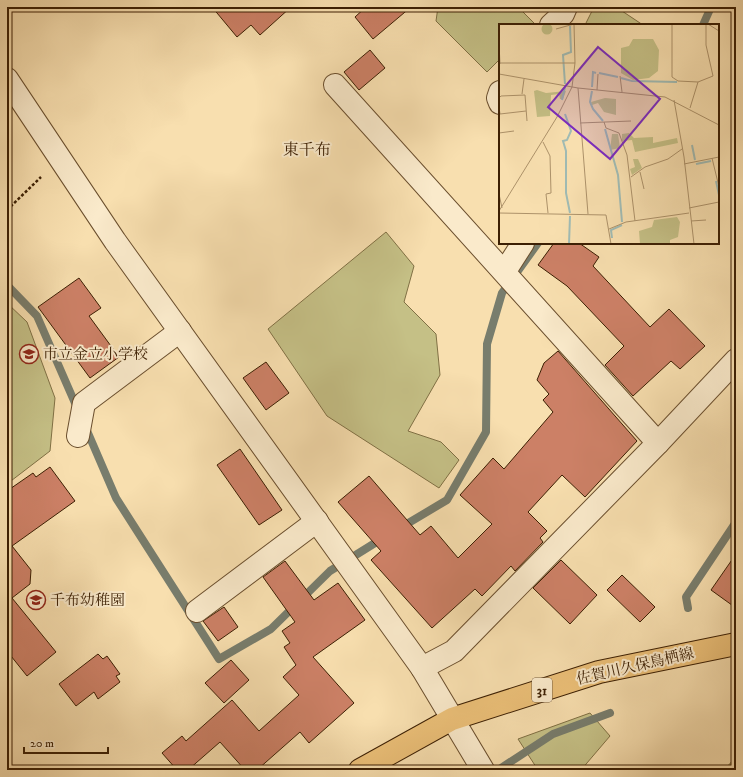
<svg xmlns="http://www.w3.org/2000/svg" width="743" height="777" font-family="'IM FELL DW Pica','Noto Serif JP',serif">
	<rect width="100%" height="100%" fill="#f8dfaf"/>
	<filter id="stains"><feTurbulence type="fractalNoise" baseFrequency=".005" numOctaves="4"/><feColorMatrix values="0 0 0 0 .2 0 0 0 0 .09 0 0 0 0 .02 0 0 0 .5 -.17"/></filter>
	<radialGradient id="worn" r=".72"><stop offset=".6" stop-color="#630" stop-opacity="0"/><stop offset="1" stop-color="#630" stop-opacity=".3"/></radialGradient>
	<g fill="#c5c086" stroke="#807044">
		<path d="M438,7H518L534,23L532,25H500V59L487,72L436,21Z"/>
		<path d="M594,7H616L643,25H585Z"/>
		<path d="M386,232L414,266L404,302L436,334L440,375L408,431L441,442L459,460L439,488L327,416L268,329Z"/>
		<path d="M7,303L27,322L55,398L50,451L7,484Z"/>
		<path d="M590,713L610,736L581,770H538L518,739Z"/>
		<path d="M736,757V770H724Z"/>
	</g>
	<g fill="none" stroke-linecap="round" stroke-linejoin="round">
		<g stroke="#787d6d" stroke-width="8">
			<path d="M703,25L711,7"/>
			<path d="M7,285L37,316L78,410"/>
			<path d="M85,426L116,498L219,659L271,629L330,571L383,538"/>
			<path d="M400,528L447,500L486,432L487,344L502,293L538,243"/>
			<path d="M688,608L686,597L736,522"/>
			<path d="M498,770L553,734L610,713"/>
		</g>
	</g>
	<g fill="#cc8066" stroke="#3c1f03">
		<path d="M212,7H291L260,35L251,25L237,37Z"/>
		<path d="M366,7H411L373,39L355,17Z"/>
		<path d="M370,50L385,68L359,90L344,72Z"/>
		<path d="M554,243H579L599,257L593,266L650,327L669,309L705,346L680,369L671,361L633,396L605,365L624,346L567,286L538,265Z"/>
		<path d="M79,278L101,308L89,316L119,357L90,378L38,307Z"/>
		<path d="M558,351L637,441L585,497L562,475L528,512L547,531L540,538L543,542L515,571L511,566L482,596L475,589L432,628L371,560L381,551L338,502L369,476L420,535L431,526L458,558L492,524L460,495L493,458L504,469L553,412L543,400L549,394L537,380L544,363Z"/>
		<path d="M266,362L289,393L266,410L243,378Z"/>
		<path d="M240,449L282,510L259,525L217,465Z"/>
		<path d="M50,467L75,501L12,546L31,570L30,584L12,598L56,652L27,676L7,651V491L33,473L36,477Z"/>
		<path d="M736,554V608L711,590Z"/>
		<path d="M561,560L597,595L570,624L533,588Z"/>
		<path d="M285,561L314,600L338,583L365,620L313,657L354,703L309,743L300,732L257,770H245L220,742L188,770H177L162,753L182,736L186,741L232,700L259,731L299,695L283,677L296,665L284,647L290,643L282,631L295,622L263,577Z"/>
		<path d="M622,575L655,607L640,622L607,590Z"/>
		<path d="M224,607L238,627L218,641L203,621Z"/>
		<path d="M98,654L103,659L107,656L120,674L116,676L120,682L98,699L94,692L76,706L59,684Z"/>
		<path d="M231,660L249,680L224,703L205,683Z"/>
	</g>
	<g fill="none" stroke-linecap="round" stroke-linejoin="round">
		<defs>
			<g id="minor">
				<path d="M551,25L563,14L566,7"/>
				<path d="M7,79L115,241L422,668L483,770"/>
				<path d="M335,85L658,443"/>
				<path d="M500,92L498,98L500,103"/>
				<path d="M505,271L523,243"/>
				<path d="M78,436L84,403L180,331"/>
				<path d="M197,611L317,521"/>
				<path d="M422,668L454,651L658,443L736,360"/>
			</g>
			<path id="primary" d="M360,770L452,719L599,672L736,644"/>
		</defs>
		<use href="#minor" stroke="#6b4f2e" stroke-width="24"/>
		<use href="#primary" stroke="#3c1f03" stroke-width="24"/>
		<path stroke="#3c1f03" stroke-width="2.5" stroke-dasharray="3 2" stroke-linecap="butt" d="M7,210L41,177"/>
		<use href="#minor" stroke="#faeacb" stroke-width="22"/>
		<use href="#primary" stroke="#ecc078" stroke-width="22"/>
	</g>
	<defs>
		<symbol id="school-ring" viewBox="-11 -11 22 22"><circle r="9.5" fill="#faeacb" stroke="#8f2418" stroke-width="1.5"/><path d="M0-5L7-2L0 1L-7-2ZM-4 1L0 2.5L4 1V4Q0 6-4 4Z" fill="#8f2418"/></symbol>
	</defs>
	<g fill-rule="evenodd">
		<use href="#school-ring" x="18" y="343" width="22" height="22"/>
		<use href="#school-ring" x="25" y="589" width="22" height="22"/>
	</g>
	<g text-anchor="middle" stroke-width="4" stroke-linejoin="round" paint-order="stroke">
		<rect fill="#faeacb" stroke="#755c3f" stroke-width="1" x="532" y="678" width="20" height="24" rx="3"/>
		<g font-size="14" font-weight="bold" fill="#3c1f03">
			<text x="542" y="695">31</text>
		</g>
		<g font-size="15" fill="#3c1f03" stroke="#faeacb" text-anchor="start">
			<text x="43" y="359">市立金立小学校</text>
			<text x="50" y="605">千布幼稚園</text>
		</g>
		<g font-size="15" fill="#3c1f03" stroke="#faeacb">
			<text transform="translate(635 666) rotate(-13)" y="5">佐賀川久保鳥栖線</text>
		</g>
		<g font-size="16" fill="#3c1f03" stroke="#faeacb">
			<text x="307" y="155">東千布</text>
		</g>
	</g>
	<g transform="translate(499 24)">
		<rect width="220" height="220" fill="#f8dfaf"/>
		<path d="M42.5 5a5.5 5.5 0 1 1 11 0a5.5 5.5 0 1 1-11 0ZM134,15H154L160,26L159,47L150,54L134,56L122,49V24L130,22ZM38,66L47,69L67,67L64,75H61L60,70L52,71L51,92L38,93L35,67ZM106,74L117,75V91L105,88L99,79L93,81L92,78ZM130,109L135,114L154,113V119L178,114L179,119L136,128L133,116L123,117V110ZM113,110H119L121,124L111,126ZM134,135H139L143,144L133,151L131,145L136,143ZM178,193L181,198L179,213L171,216V220H141L140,207L153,203L155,196Z" fill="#c5c086"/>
		<path fill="none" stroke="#a0bbb4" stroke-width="2" d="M100,49L119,53M122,54L133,57L178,58M66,60L64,31L72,28L71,2M93,63L94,48L97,49M93,67L91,78L94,85L104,97M63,76L66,63M66,90L72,107L68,116L64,117L67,127V169L71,189M106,105L119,151L123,198M193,121L196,136M197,140L212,137M217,157L220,171M113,214L112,206L123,201M70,220L71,192"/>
		<path fill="none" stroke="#ad926a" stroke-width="1" d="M173,0V53L179,57L199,58M209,0L220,7M57,5L75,0M0,20L1,40M0,39H76M0,50L79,64L166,73L220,101M121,52L123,68M79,64L89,190M98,66L99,50M23,70L25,55M0,74L2,72L26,71L28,97M175,76L185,133L195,220M0,83L1,90L27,87M191,84L199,58L214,52L207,21V0M105,98L107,104L120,109L128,131L136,197M81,99L132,97M0,109L15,107M44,118L51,132L52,169L47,170L49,189M213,134L220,163M185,140L220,133M141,148L145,165M132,153L146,143L169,135L183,125M0,170L3,184M190,184L220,178M0,187L58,93L73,63L76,39L75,0M0,189L107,191L112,220M192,197L207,196M110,205L127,198L190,189"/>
		<path fill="#7b2cbf" fill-opacity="0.15" stroke="#7b2cbf" stroke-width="2" d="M99,23L161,75L111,135L49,83Z"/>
		<rect width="220" height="220" fill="none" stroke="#3c1f03" stroke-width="2"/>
	</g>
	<rect width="743" height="777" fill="none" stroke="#f8dfaf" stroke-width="24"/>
	<rect x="8" y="8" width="727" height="761" fill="none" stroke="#3c1f03" stroke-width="2"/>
	<rect x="12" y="12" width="719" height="753" fill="none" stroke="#3c1f03"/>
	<path d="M24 747v6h84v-6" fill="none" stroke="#3c1f03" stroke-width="2"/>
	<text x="30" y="747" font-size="12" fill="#3c1f03" stroke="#faeacb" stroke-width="3" paint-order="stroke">20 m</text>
	<rect width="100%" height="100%" filter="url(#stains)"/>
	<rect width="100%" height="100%" fill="url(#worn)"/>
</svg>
